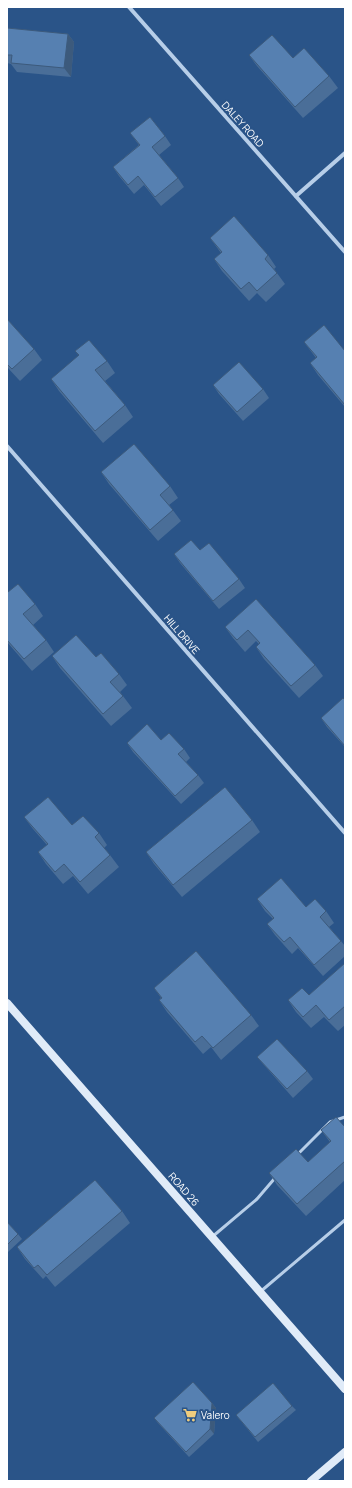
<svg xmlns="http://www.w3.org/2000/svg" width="352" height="1488" font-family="Manrope,sans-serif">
	<rect width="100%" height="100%" fill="#2a5488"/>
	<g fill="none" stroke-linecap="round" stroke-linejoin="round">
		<g stroke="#b7cee8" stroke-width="3">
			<path d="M297,1155L330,1122L345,1117"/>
			<path d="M212,1237L257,1199L275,1178"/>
			<path d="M260,1292L345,1220"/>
		</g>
		<g stroke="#b7cee8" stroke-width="4">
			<path d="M129,7L345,252"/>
			<path d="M296,196L345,153"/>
			<path d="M7,446L345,833"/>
		</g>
		<g stroke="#e0ebf8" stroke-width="8">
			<path d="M7,1003L345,1389"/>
			<path d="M311,1481L345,1452"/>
		</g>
	</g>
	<g fill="#4a6e98">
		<path d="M7,28L68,34L74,42L71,77L17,72L11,64L7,63Z"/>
		<path d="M249,55L293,58L329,76L338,88L303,118L257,66Z"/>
		<path d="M130,133L165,136L171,145L159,155L178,178L184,187L161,206L144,185L134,194L119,176L113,167L139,145Z"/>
		<path d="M210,238L268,255L276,267L274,269L285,284L266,302L257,293L249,301L222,271L214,259L221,253Z"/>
		<path d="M7,319L34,349L42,360L20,381L7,367Z"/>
		<path d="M304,342L345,351V407L318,375L310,363L316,358Z"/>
		<path d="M75,351L107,361L115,373L105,381L125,405L133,417L103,443L59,391L51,379L79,356Z"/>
		<path d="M213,385L263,389L269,398L243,421L219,394Z"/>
		<path d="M101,472L170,486L178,498L169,505L181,521L158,541L109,484Z"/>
		<path d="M200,550L239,579L245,588L219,609L180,563L174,554Z"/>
		<path d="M7,591L8,592L35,604L43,616L33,625L46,640L54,652L32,671L7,642Z"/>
		<path d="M256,599L315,665L323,676L299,698L264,659L256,647L259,644L256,641L245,652L233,638L225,627Z"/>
		<path d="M52,656L96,657L119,674L127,685L120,692L132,708L111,726L60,668Z"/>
		<path d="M345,700V747L327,727L321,718Z"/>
		<path d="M161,740L184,749L190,758L186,762L198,775L204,783L181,804L133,752L127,743Z"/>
		<path d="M24,817L72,825L99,833L107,845L104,848L110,855L119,867L88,894L73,876L63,884L46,864L38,852L47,845L33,829Z"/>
		<path d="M252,820L260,832L182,897L154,864L146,852Z"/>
		<path d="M257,899L306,907L326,911L334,923L329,927L341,941L345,946V956L323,976L298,948L292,954L275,935L267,924L273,919L265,911Z"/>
		<path d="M345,963V1025L338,1031L324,1017L311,1028L296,1012L288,1000L309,995Z"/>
		<path d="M154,988L251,1015L259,1026L221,1060L211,1047L203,1054L167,1012L159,1000L161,998Z"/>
		<path d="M257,1057L307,1071L313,1079L293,1098L264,1065Z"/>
		<path d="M345,1127V1180L306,1216L277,1185L269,1173L308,1162L330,1142L321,1130Z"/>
		<path d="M122,1211L130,1223L55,1287L46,1276L43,1279L25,1259L17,1247Z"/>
		<path d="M7,1222L18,1234L22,1239L8,1252L7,1251Z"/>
		<path d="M212,1403L216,1408L214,1434L189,1457L158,1423L154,1418Z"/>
		<path d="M292,1406L296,1410L258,1442L236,1415Z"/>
	</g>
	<g fill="#3c5a7c">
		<path d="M68,34L74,42L71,77L64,68Z"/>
		<path d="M212,1403L216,1408L214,1434L210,1429Z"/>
	</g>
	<g fill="#5680b1" stroke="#3c5a7c">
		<path d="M7,28L68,34L64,68L11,63L12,55H7Z"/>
		<path d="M272,35L293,58L304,48L329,76L295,107L249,55Z"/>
		<path d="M150,117L165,136L152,147L178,178L155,197L138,176L128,185L113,167L140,145L130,133Z"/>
		<path d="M234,216L268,255L265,259L277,273L257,291L249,282L241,289L214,259L222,252L210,238Z"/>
		<path d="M7,319L34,349L12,369L7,364Z"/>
		<path d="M324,325L345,351V405L310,363L317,357L304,342Z"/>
		<path d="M89,340L107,361L95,370L125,405L95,431L51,379L79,355L75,351Z"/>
		<path d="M239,362L263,389L237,412L213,385Z"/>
		<path d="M134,444L170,486L160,495L173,510L150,530L101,472Z"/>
		<path d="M191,540L200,550L209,543L239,579L213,601L174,554Z"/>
		<path d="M18,584L35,604L23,614L46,640L24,659L7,640V591L8,592Z"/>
		<path d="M256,599L315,665L291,686L256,647L260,643L248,630L237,640L225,627Z"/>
		<path d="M76,635L96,657L101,653L119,674L110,682L123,696L103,714L52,656Z"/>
		<path d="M343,698L345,700V746L321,718Z"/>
		<path d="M147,724L161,740L169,733L184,749L178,754L198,775L175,796L127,743Z"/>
		<path d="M225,787L252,820L173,885L146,852Z"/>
		<path d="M48,797L72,825L83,816L99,833L95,837L110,855L80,882L64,864L55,872L38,852L48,844L24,817Z"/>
		<path d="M281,878L306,907L315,899L326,911L320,917L341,941L314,965L290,937L284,942L267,924L274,918L257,899Z"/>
		<path d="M196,951L251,1015L213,1048L202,1036L195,1042L159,1000L162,998L154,988Z"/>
		<path d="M345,963V1006L329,1020L316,1005L303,1017L288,1000L302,988L309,995Z"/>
		<path d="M277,1039L307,1071L287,1089L257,1057Z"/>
		<path d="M336,1117L345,1127V1161L297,1204L269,1173L296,1149L308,1162L331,1141L321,1130Z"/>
		<path d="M95,1180L122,1211L47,1275L38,1265L34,1268L17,1247Z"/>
		<path d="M7,1222L18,1234L7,1245Z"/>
		<path d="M193,1382L212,1403L210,1429L186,1452L154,1418Z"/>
		<path d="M273,1383L292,1406L255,1437L236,1415Z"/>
	</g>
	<defs>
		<symbol id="supermarket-bare" viewBox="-9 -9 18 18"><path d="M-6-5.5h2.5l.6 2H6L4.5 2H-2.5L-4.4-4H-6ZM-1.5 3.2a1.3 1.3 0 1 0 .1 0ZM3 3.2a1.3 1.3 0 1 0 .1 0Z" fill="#efcd7e" stroke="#2a5488" stroke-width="2.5" paint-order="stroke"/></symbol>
	</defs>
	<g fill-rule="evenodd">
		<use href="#supermarket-bare" x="180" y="1405" width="20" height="20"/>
	</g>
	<g text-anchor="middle" stroke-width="4" stroke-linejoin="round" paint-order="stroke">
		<g font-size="10" fill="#fff" stroke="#2a5488">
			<text transform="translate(243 124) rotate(48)" y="4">DALEY ROAD</text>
			<text transform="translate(182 634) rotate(49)" y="4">HILL DRIVE</text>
			<text transform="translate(184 1189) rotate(49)" y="4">ROAD 26</text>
		</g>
		<g font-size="10" fill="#fff" stroke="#2a5488" text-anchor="start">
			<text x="201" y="1419">Valero</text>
		</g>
	</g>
	<rect width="352" height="1488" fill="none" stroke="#ffffff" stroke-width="16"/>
</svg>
